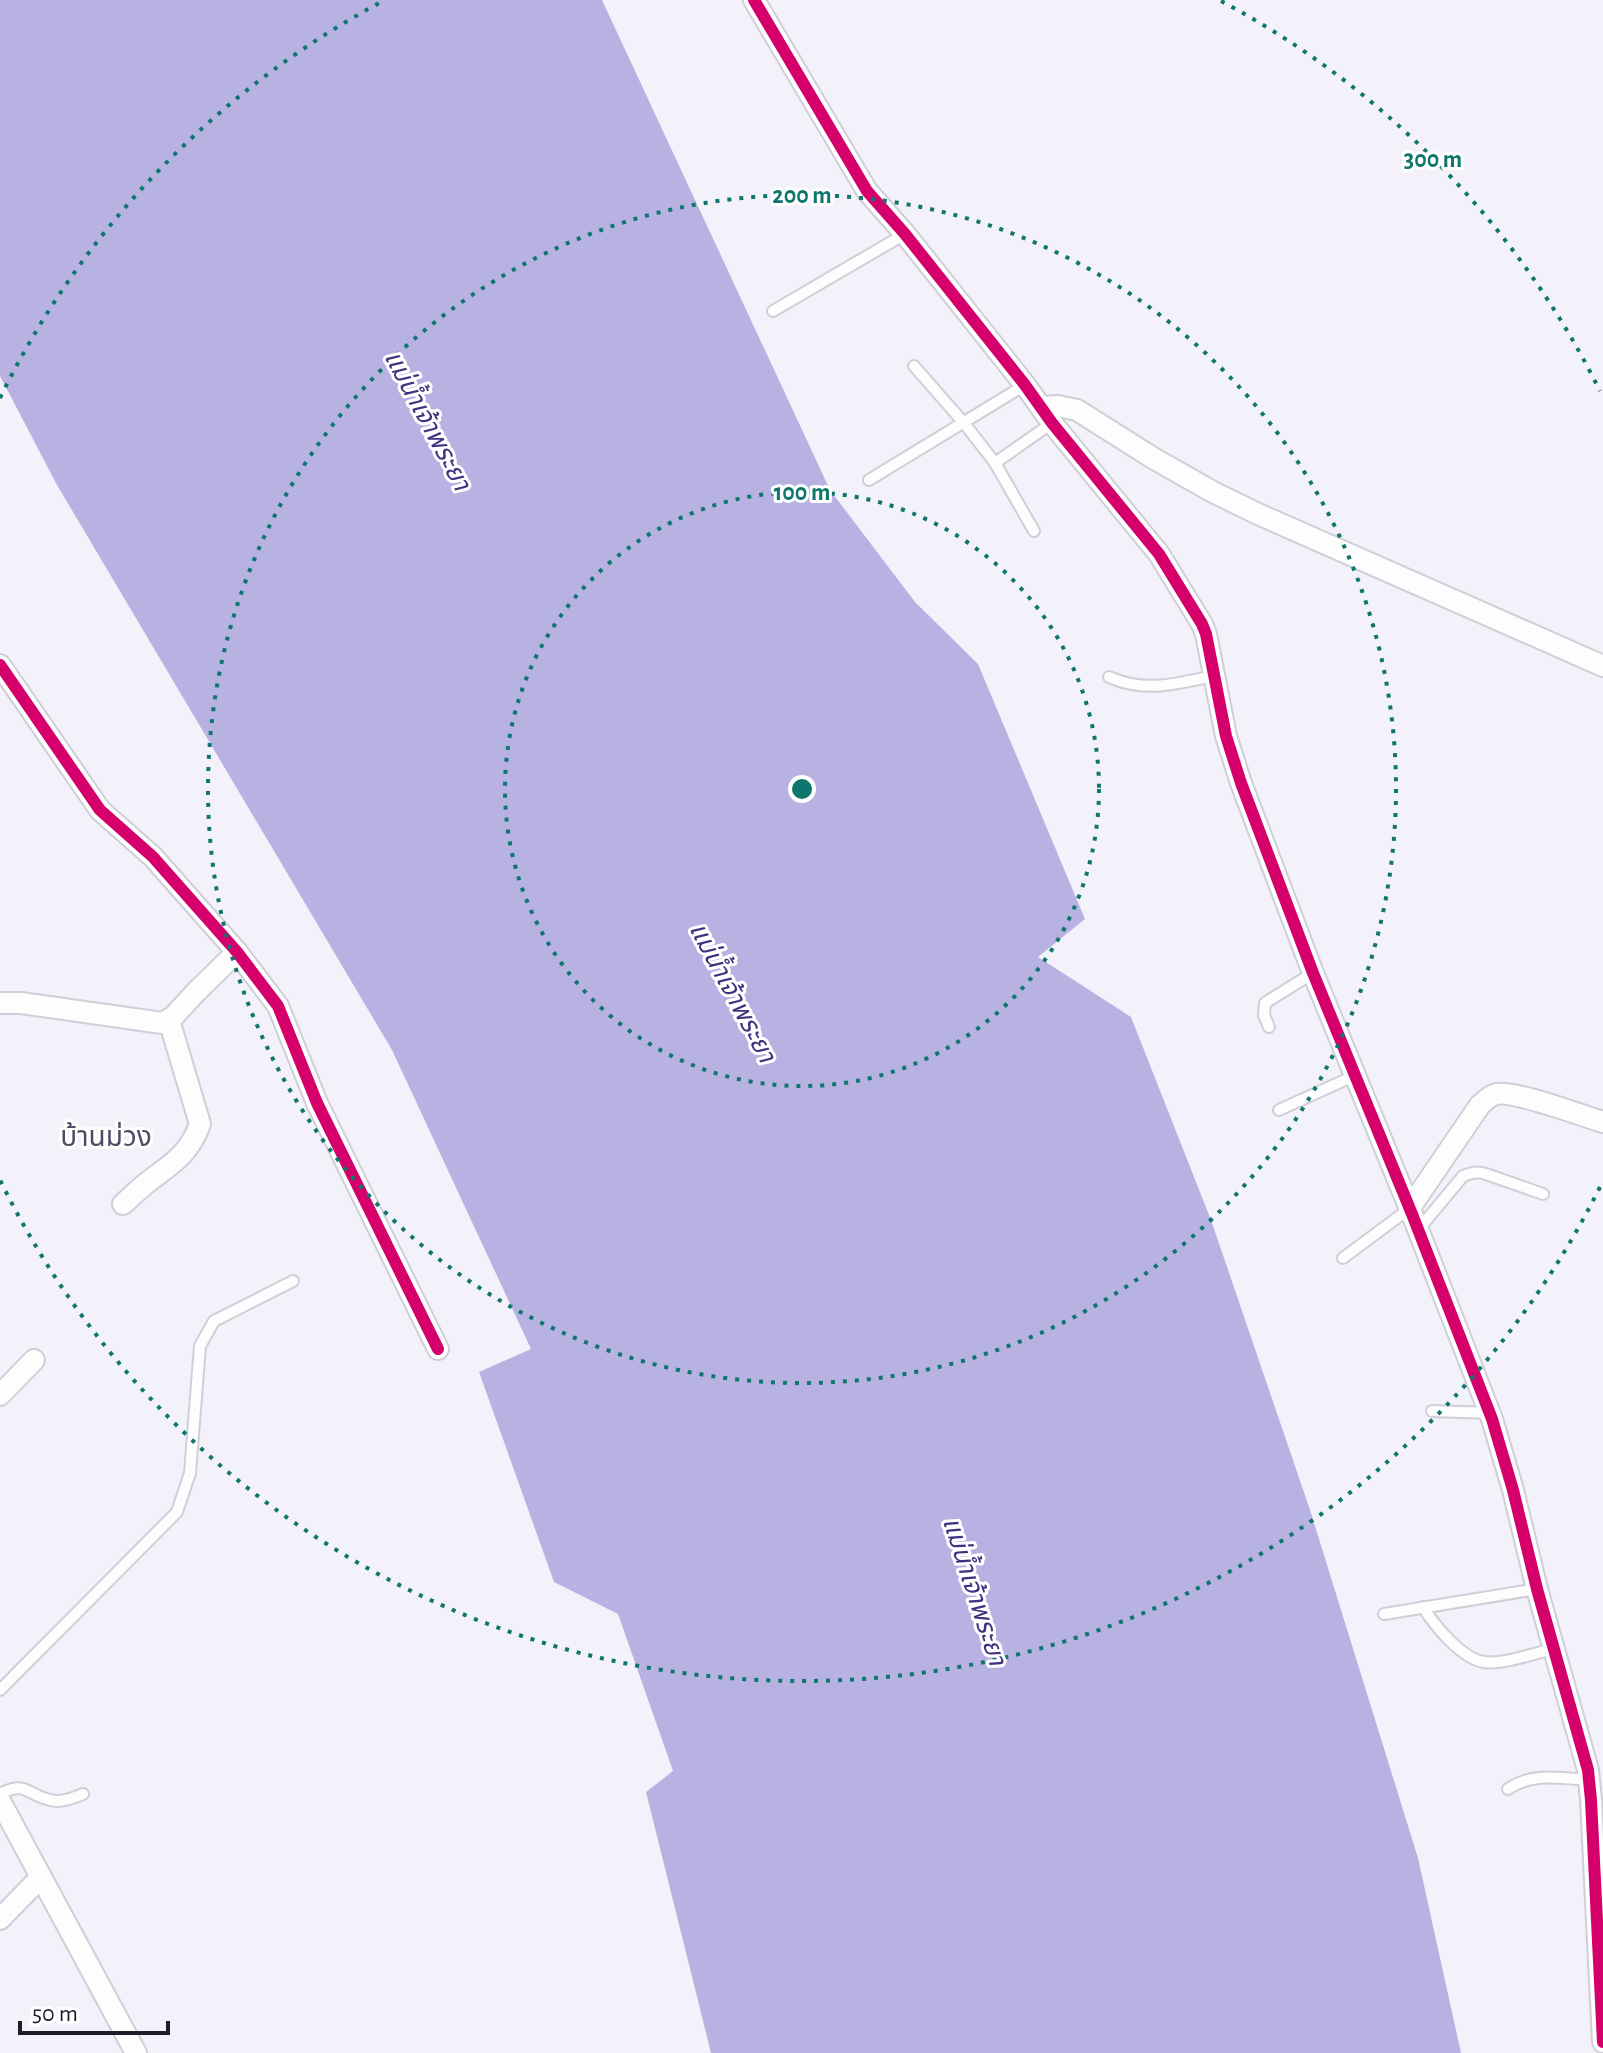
<svg xmlns="http://www.w3.org/2000/svg" width="1603" height="2053" font-family="'Alegreya Sans','Noto Sans Thai',sans-serif">
	<rect width="100%" height="100%" fill="#f3f2fa"/>
	<path fill="#b8b2e3" d="M0,0H602L830,490L915,602L978,664L1085,919L1038,957L1131,1017L1211,1220L1310,1510L1418,1858L1461,2053H711L646,1792L673,1771L618,1614L554,1582L479,1372L531,1349L392,1050L57,485L0,376Z"/>
	<g fill="none" stroke-linecap="round" stroke-linejoin="round">
		<defs>
			<g id="lane">
				<path d="M773,311L905,234"/>
				<path d="M914,366L964,423L995,463"/>
				<path d="M869,480L1025,385"/>
				<path d="M1034,531L995,463L1052,423"/>
				<path d="M1109,677C1145,693 1176,684 1213,676"/>
				<path d="M1269,1027L1264,1015L1265,1003L1313,973"/>
				<path d="M1279,1110L1356,1075"/>
				<path d="M1418,1230L1463,1176C1471,1173 1477,1171 1486,1174L1543,1194"/>
				<path d="M1343,1258L1409,1209"/>
				<path d="M1432,1411L1490,1413"/>
				<path d="M1423,1607C1434,1625 1462,1659 1484,1662C1503,1665 1534,1653 1554,1649"/>
				<path d="M1384,1614L1537,1589"/>
				<path d="M0,1690L177,1512L190,1473L200,1346L214,1321L293,1281"/>
				<path d="M1508,1789C1532,1772 1562,1778 1589,1780"/>
				<path d="M0,1794C26,1780 27,1795 50,1800C61,1803 73,1798 83,1794"/>
			</g>
			<g id="street">
				<path d="M754,0L867,191L905,234L1025,385L1052,423L1159,554L1202,624L1206,634L1226,736L1241,783L1313,973L1412,1214L1492,1419L1513,1490L1537,1589L1588,1770L1591,1800L1603,2042"/>
				<path d="M1042,407L1058,406L1077,410L1153,458L1213,492L1258,514L1603,666"/>
				<path d="M0,665L100,810L153,857L237,952L278,1006L317,1103L438,1349"/>
				<path d="M0,1003H21L162,1023L173,1017L197,991L237,952"/>
				<path d="M123,1204C131,1197 139,1189 148,1182C171,1164 189,1155 200,1124L169,1020"/>
				<path d="M1409,1209L1480,1105C1485,1101 1489,1096 1496,1094C1515,1090 1582,1116 1603,1122"/>
				<path d="M0,1395L34,1360"/>
				<path d="M0,1801L136,2053"/>
				<path d="M0,1919L41,1877"/>
			</g>
		</defs>
		<use href="#lane" stroke="#d0cfd8" stroke-width="14"/>
		<use href="#street" stroke="#d0cfd8" stroke-width="24"/>
		<use href="#lane" stroke="#fdfdfe" stroke-width="10"/>
		<use href="#street" stroke="#fdfdfe" stroke-width="20"/>
		<defs>
			<g id="cycleway">
				<path d="M754,0L867,191L905,234L1025,385L1052,423L1159,554L1202,624L1206,634L1226,736L1241,783L1313,973L1412,1214L1492,1419L1513,1490L1537,1589L1588,1770L1591,1800L1603,2042"/>
				<path d="M0,665L100,810L153,857L237,952L278,1006L317,1103L438,1349"/>
			</g>
		</defs>
		<use href="#cycleway" stroke="#fff" stroke-width="17"/>
		<use href="#cycleway" stroke="#d6006c" stroke-width="12"/>
	</g>
	<g fill="none" stroke="#0f766e" stroke-width="4" stroke-dasharray="4 8">
		<circle cx="802" cy="789" r="297"/>
		<circle cx="802" cy="789" r="594"/>
		<path d="M1600 1187A892 892 0 0 1 0 1180M0 398A892 892 0 0 1 383 1M1221 1A892 892 0 0 1 1600 391"/>
	</g>
	<g text-anchor="middle" stroke-width="6" stroke-linejoin="round" paint-order="stroke">
		<g font-size="26" font-style="italic" fill="#423080" stroke="#fff">
			<text transform="translate(428 420) rotate(62)" y="9">แม่น้ำเจ้าพระยา</text>
			<text transform="translate(733 992) rotate(62)" y="9">แม่น้ำเจ้าพระยา</text>
			<text transform="translate(975 1591) rotate(72)" y="9">แม่น้ำเจ้าพระยา</text>
		</g>
		<g font-size="28" fill="#4f4c68" stroke="#fff">
			<text x="106" y="1146">บ้านม่วง</text>
		</g>
	</g>
	<circle cx="802" cy="789" r="12" fill="#0f766e" stroke="#fff" stroke-width="4"/>
	<g font-size="24" text-anchor="middle" font-weight="bold" fill="#0f766e" stroke="#fff" stroke-width="6" stroke-linejoin="round" paint-order="stroke">
		<text x="1433" y="167">300 m</text>
		<text x="802" y="203">200 m</text>
		<text x="802" y="500">100 m</text>
	</g>
	<path d="M20 2021v12h148v-12" fill="none" stroke="#1d1c28" stroke-width="4"/>
	<text x="32" y="2021" font-size="24" fill="#1d1c28" stroke="#ffffff" stroke-width="6" paint-order="stroke">50 m</text>
</svg>
